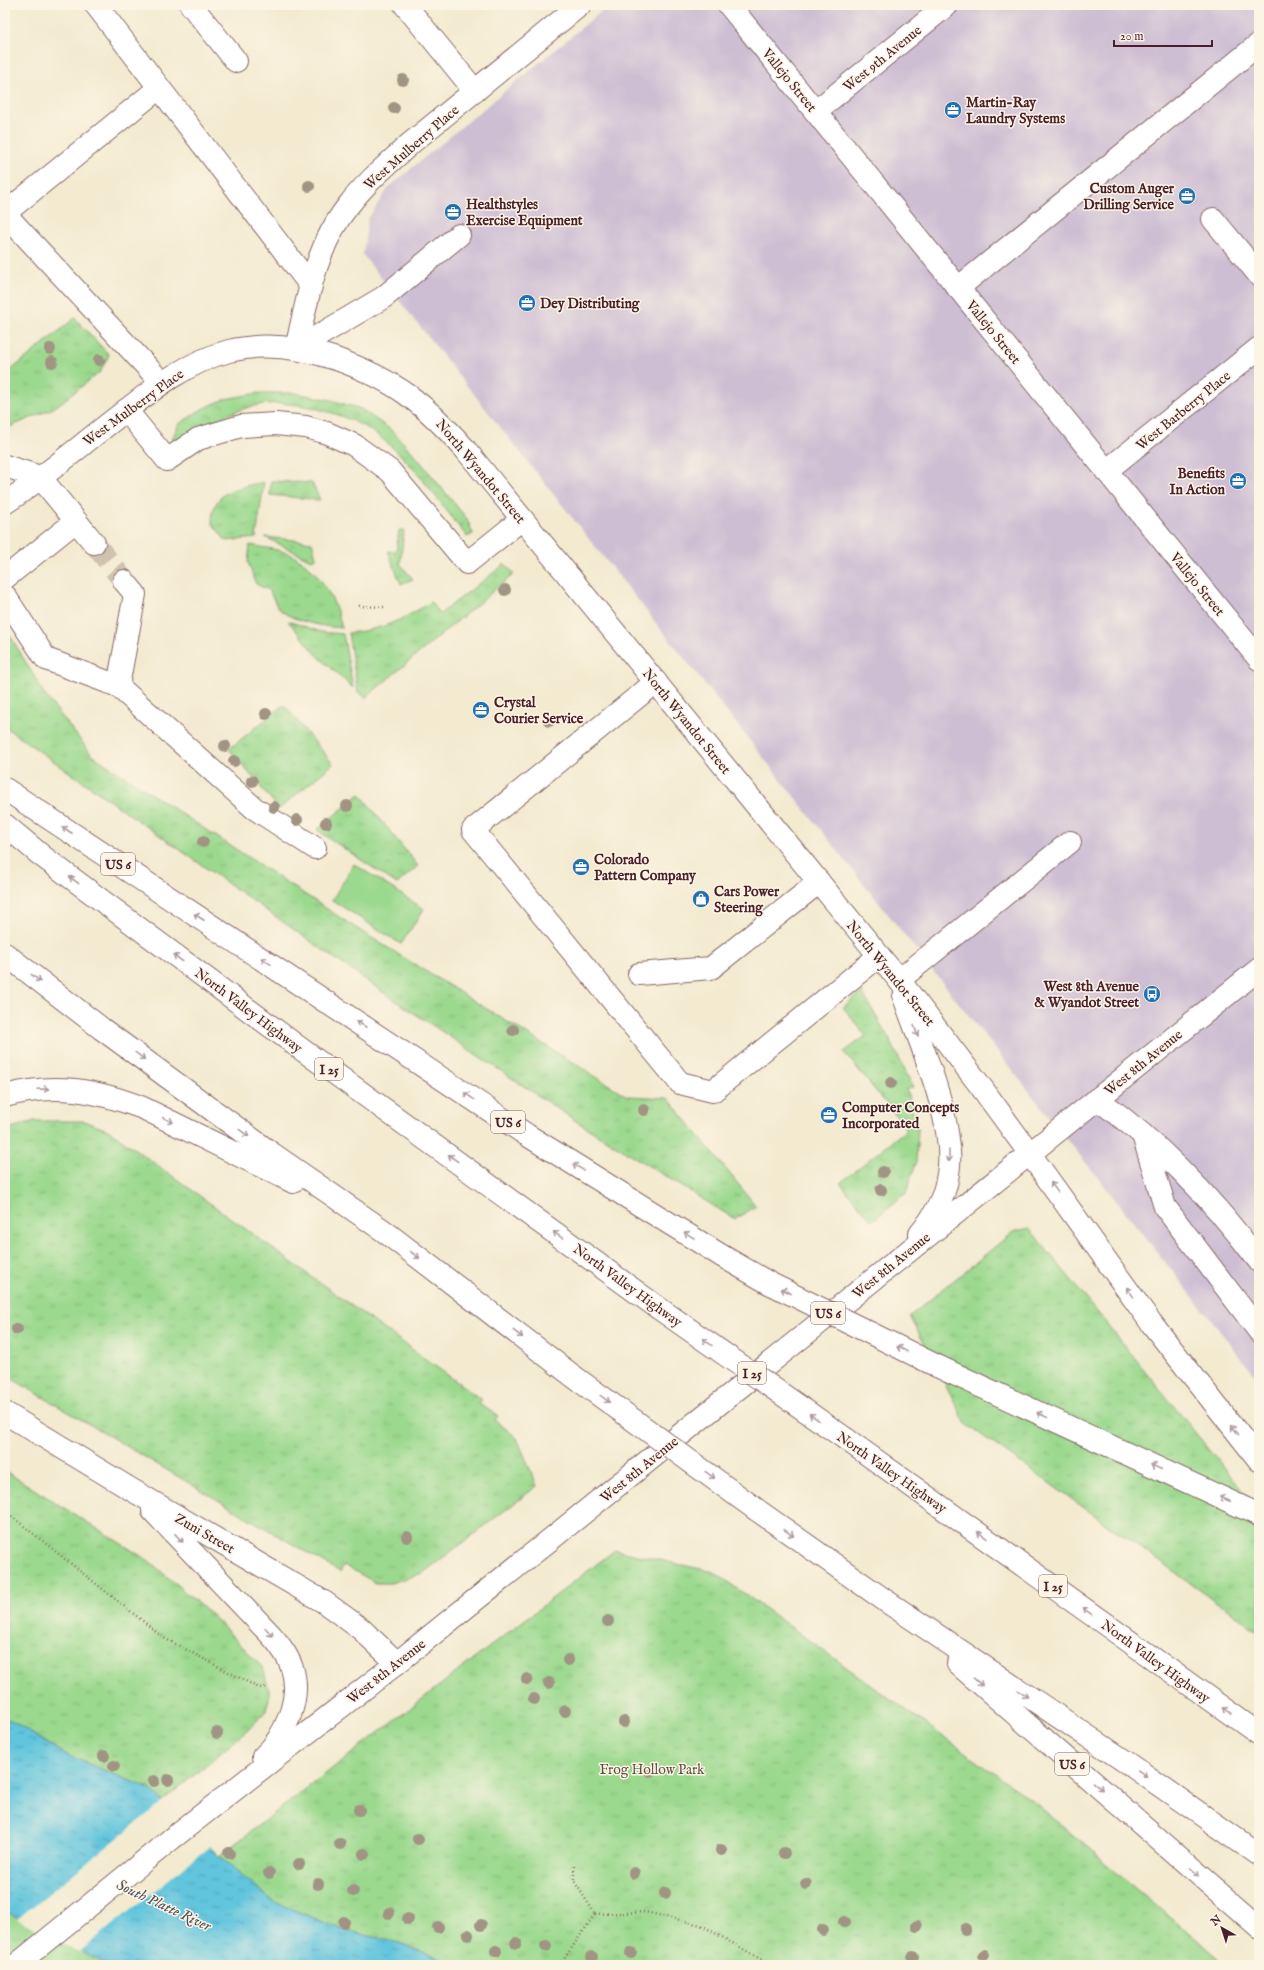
<svg xmlns="http://www.w3.org/2000/svg" width="1264" height="1970" font-family="'IM FELL English',serif">
	<defs>
		<pattern id="grass-tufts" width="24" height="20" patternUnits="userSpaceOnUse"><rect width="24" height="20" fill="#9bd98e"/><path d="M3 7l-1-3M5 7V3M7 7l1-3M15 17l-1-3M17 17v-4M19 17l1-3" fill="none" stroke="#87ba7b"/></pattern>
		<pattern id="water-ripples" width="26" height="14" patternUnits="userSpaceOnUse"><rect width="26" height="14" fill="#60c5dd"/><path d="M2 4q2-2 4 0t4 0M15 11q2-2 4 0t4 0" fill="none" stroke="#519fb3"/></pattern>
	</defs>
	<rect width="100%" height="100%" fill="#fcf5e5"/>
	<filter id="ink" filterUnits="userSpaceOnUse"><feTurbulence type="fractalNoise" baseFrequency=".025" numOctaves="2"/><feDisplacementMap in="SourceGraphic" scale="8" xChannelSelector="R" yChannelSelector="G"/><feConvolveMatrix kernelMatrix="1 2 1 2 8 2 1 2 1" color-interpolation-filters="sRGB"/></filter>
	<filter id="wash" filterUnits="userSpaceOnUse"><feTurbulence type="fractalNoise" baseFrequency=".012" numOctaves="4" result="noise"/><feDisplacementMap in="SourceGraphic" scale="16" xChannelSelector="R" yChannelSelector="G"/><feGaussianBlur stdDeviation="0.9" result="paint"/><feColorMatrix in="noise" values="0 0 0 0 0 0 0 0 0 0 0 0 0 0 0 0 0 1.4 0 .05"/><feComposite in="paint" operator="in"/></filter>
	<g filter="url(#wash)">
		<rect width="100%" height="100%" fill="#f3ead0"/>
		<path fill="#cdbed3" d="M609,5H1259V1380L363,255L368,219L389,187Z"/>
		<g fill="url(#grass-tufts)" stroke="#727c5c">
			<path d="M75,318L109,355L100,372L54,408L5,429V375Z"/>
			<path d="M258,393H295L331,400L361,409L391,430L414,454L467,519L473,534L467,537C441,504 416,467 384,440C355,415 295,398 258,405C230,411 205,425 180,439H172L179,424L202,409L225,399Z"/>
			<path d="M271,481L312,483L320,500L270,495Z"/>
			<path d="M264,482L256,538L226,541L212,523C212,489 238,488 264,482Z"/>
			<path d="M399,530H404L400,564L413,579L401,584L388,551L396,552Z"/>
			<path d="M265,537L312,542L316,558L311,560Z"/>
			<path d="M250,545C264,548 281,549 294,556C321,572 335,599 342,628C325,627 287,621 277,606C274,601 272,595 269,590L256,584L248,562Z"/>
			<path d="M505,564L514,574L366,697L358,692L348,633C382,630 403,620 431,602L440,614Z"/>
			<path d="M288,621L321,632L343,634L353,688L318,656Z"/>
			<path d="M5,627L45,695L92,755L356,928L627,1096L668,1098L756,1206L735,1219L579,1123L387,995L5,727Z"/>
			<path d="M284,705L333,764L279,809L229,749Z"/>
			<path d="M360,794L418,866L397,884L317,830Z"/>
			<path d="M862,992L892,1044L913,1087L906,1089L918,1128L916,1163L906,1193L872,1221L840,1183L907,1129L844,1052L866,1036L843,1007Z"/>
			<path d="M34,1121H84L110,1131L482,1400L478,1403L498,1416L495,1420L517,1438L537,1486L423,1573L391,1583H376L344,1565L340,1572L9,1377L5,1373V1130Z"/>
			<path d="M1029,1228L1259,1511V1632L966,1424L910,1316L1013,1232Z"/>
			<path d="M5,1471L149,1561L214,1617L263,1668L269,1690V1699L265,1712L249,1729L163,1801L150,1789L64,1754L10,1720L5,1719Z"/>
			<path d="M615,1550L714,1572L1034,1802L1227,1965H456L402,1944L341,1929L274,1902L219,1856Z"/>
			<path d="M5,1911L9,1912L107,1965H5Z"/>
		</g>
		<path fill="#9bd98e" stroke="#727c5c" d="M354,864L424,909L401,944L332,900Z"/>
		<path fill="url(#water-ripples)" stroke="#557284" d="M5,1719L10,1720L64,1754L150,1789L219,1856L274,1902L341,1929L402,1944L456,1965H107L5,1911Z"/>
		<path fill="#f3ead0" d="M165,1800L211,1845L79,1952L17,1919Z"/>
	</g>
	<g filter="url(#ink)">
		<g fill="none" stroke-linecap="round" stroke-linejoin="round">
			<path stroke="#d1c1af" stroke-width="22" stroke-dasharray="22 11" stroke-linecap="butt" d="M94,543L124,581"/>
			<defs>
				<g id="minor">
					<path d="M96,5L311,286"/>
					<path d="M191,5L236,61"/>
					<path d="M405,5L475,91"/>
					<path d="M729,5L1259,659"/>
					<path d="M816,111L947,5"/>
					<path d="M5,213L159,88"/>
					<path d="M5,214L162,383"/>
					<path d="M1213,219L1259,275"/>
					<path d="M958,288L1259,44"/>
					<path d="M296,349C307,300 316,246 348,206C366,182 389,163 411,143L580,5"/>
					<path d="M296,349L384,297L459,235"/>
					<path d="M126,410L167,460L198,439L241,426L276,424L306,427L327,433L354,445L390,471L467,563L522,519"/>
					<path d="M5,466L40,477L94,543"/>
					<path d="M1106,471L1259,348"/>
					<path d="M5,578L76,521"/>
					<path d="M124,581L135,594L118,686L254,808L315,848"/>
					<path d="M5,596L46,659L118,686"/>
					<path d="M656,682L473,830L680,1083L713,1091L879,956"/>
					<path d="M639,974L711,968L819,882"/>
					<path d="M899,980L1070,842"/>
					<path d="M1097,1099C1160,1143 1213,1200 1259,1261"/>
					<path d="M1143,1135L1165,1207L1259,1331"/>
				</g>
				<g id="major">
					<path d="M5,503C45,477 82,444 120,415C153,389 187,362 229,351C264,342 302,348 336,359C395,380 424,403 465,449L899,980L979,1084L1030,1154"/>
					<path d="M904,997C920,1044 957,1125 948,1174C945,1196 934,1217 920,1234"/>
					<path d="M5,1413L132,1490L324,1602L361,1629L397,1663"/>
					<path d="M153,1511L271,1635C280,1645 288,1655 292,1668C302,1698 285,1737 263,1757"/>
					<path d="M175,1836L397,1663L1259,969"/>
				</g>
				<g id="highway">
					<path d="M5,789L527,1135L722,1256"/>
					<path d="M5,825L42,856L297,1046L657,1307"/>
					<path d="M5,954L102,1029L267,1150L384,1231L573,1376"/>
					<path d="M5,1096C54,1082 96,1090 143,1108L293,1182"/>
					<path d="M1030,1154L1152,1324L1259,1460"/>
					<path d="M937,1366L1259,1515"/>
					<path d="M846,1439L1259,1734"/>
					<path d="M757,1510L886,1601L1132,1766L1259,1855"/>
					<path d="M958,1664L1259,1927"/>
				</g>
			</defs>
			<use href="#minor" stroke="#856665" stroke-width="24"/>
			<use href="#major" stroke="#856665" stroke-width="24"/>
			<use href="#highway" stroke="#856665" stroke-width="24"/>
			<g stroke="#856665" stroke-width="2.5" stroke-dasharray="1 3" stroke-linecap="butt">
				<path d="M359,606L386,607"/>
				<path d="M5,1511L164,1638L259,1688L266,1687"/>
				<path d="M574,1866V1881L595,1914"/>
				<path d="M595,1914L646,1912L701,1925L771,1965"/>
				<path d="M560,1965L595,1914"/>
			</g>
			<use href="#minor" stroke="#fff" stroke-width="22"/>
			<use href="#major" stroke="#fff" stroke-width="22"/>
			<use href="#highway" stroke="#fff" stroke-width="22"/>
			<defs>
				<path id="major-bridge" d="M16,1965L175,1836"/>
				<g id="highway-bridge">
					<path d="M722,1256L769,1283L937,1366"/>
					<path d="M657,1307L846,1439"/>
					<path d="M573,1376L757,1510"/>
				</g>
			</defs>
			<use href="#major-bridge" stroke="#856665" stroke-width="24" stroke-linecap="butt"/>
			<use href="#highway-bridge" stroke="#856665" stroke-width="24" stroke-linecap="butt"/>
			<use href="#major-bridge" stroke="#fff" stroke-width="22"/>
			<use href="#highway-bridge" stroke="#fff" stroke-width="22"/>
		</g>
		<g fill="#a19483">
			<circle cx="403" cy="80" r="6"/>
			<circle cx="394" cy="108" r="6"/>
			<circle cx="309" cy="186" r="6"/>
			<circle cx="50" cy="349" r="6"/>
			<circle cx="99" cy="360" r="6"/>
			<circle cx="52" cy="362" r="6"/>
			<circle cx="505" cy="590" r="6"/>
			<circle cx="266" cy="714" r="6"/>
			<circle cx="549" cy="721" r="6"/>
			<circle cx="225" cy="746" r="6"/>
			<circle cx="234" cy="761" r="6"/>
			<circle cx="252" cy="781" r="6"/>
			<circle cx="347" cy="806" r="6"/>
			<circle cx="274" cy="807" r="6"/>
			<circle cx="297" cy="820" r="6"/>
			<circle cx="326" cy="823" r="6"/>
			<circle cx="203" cy="842" r="6"/>
			<circle cx="513" cy="1030" r="6"/>
			<circle cx="891" cy="1083" r="6"/>
			<circle cx="644" cy="1110" r="6"/>
			<circle cx="883" cy="1172" r="6"/>
			<circle cx="881" cy="1190" r="6"/>
			<circle cx="17" cy="1329" r="6"/>
			<circle cx="407" cy="1537" r="6"/>
			<circle cx="608" cy="1621" r="6"/>
			<circle cx="568" cy="1660" r="6"/>
			<circle cx="527" cy="1679" r="6"/>
			<circle cx="549" cy="1683" r="6"/>
			<circle cx="534" cy="1699" r="6"/>
			<circle cx="565" cy="1711" r="6"/>
			<circle cx="624" cy="1722" r="6"/>
			<circle cx="217" cy="1733" r="6"/>
			<circle cx="104" cy="1756" r="6"/>
			<circle cx="114" cy="1766" r="6"/>
			<circle cx="650" cy="1771" r="6"/>
			<circle cx="168" cy="1780" r="6"/>
			<circle cx="154" cy="1781" r="6"/>
			<circle cx="359" cy="1810" r="6"/>
			<circle cx="418" cy="1839" r="6"/>
			<circle cx="340" cy="1844" r="6"/>
			<circle cx="721" cy="1850" r="6"/>
			<circle cx="229" cy="1853" r="6"/>
			<circle cx="784" cy="1853" r="6"/>
			<circle cx="364" cy="1854" r="6"/>
			<circle cx="299" cy="1864" r="6"/>
			<circle cx="269" cy="1873" r="6"/>
			<circle cx="634" cy="1873" r="6"/>
			<circle cx="318" cy="1884" r="6"/>
			<circle cx="806" cy="1884" r="6"/>
			<circle cx="353" cy="1891" r="6"/>
			<circle cx="665" cy="1893" r="6"/>
			<circle cx="389" cy="1913" r="6"/>
			<circle cx="408" cy="1919" r="6"/>
			<circle cx="344" cy="1922" r="6"/>
			<circle cx="844" cy="1922" r="6"/>
			<circle cx="481" cy="1925" r="6"/>
			<circle cx="917" cy="1926" r="6"/>
			<circle cx="438" cy="1927" r="6"/>
			<circle cx="965" cy="1929" r="6"/>
			<circle cx="823" cy="1930" r="6"/>
			<circle cx="468" cy="1935" r="6"/>
			<circle cx="516" cy="1943" r="6"/>
			<circle cx="546" cy="1946" r="6"/>
			<circle cx="496" cy="1951" r="6"/>
			<circle cx="631" cy="1953" r="6"/>
			<circle cx="984" cy="1955" r="6"/>
			<circle cx="592" cy="1957" r="6"/>
			<circle cx="913" cy="1957" r="6"/>
		</g>
		<defs><path id="oneway-shaft" d="M-6 0H5M1.5-3L5.5 0L1.5 3" fill="none" stroke-width="1.6" stroke-linecap="round" stroke-linejoin="round"/></defs>
		<g stroke="#ae9aa0">
			<use href="#oneway-shaft" transform="translate(67 830) rotate(-147)"/>
			<use href="#oneway-shaft" transform="translate(74 880) rotate(-143)"/>
			<use href="#oneway-shaft" transform="translate(199 917) rotate(-147)"/>
			<use href="#oneway-shaft" transform="translate(178 958) rotate(-143)"/>
			<use href="#oneway-shaft" transform="translate(266 961) rotate(-146)"/>
			<use href="#oneway-shaft" transform="translate(36 978) rotate(38)"/>
			<use href="#oneway-shaft" transform="translate(361 1024) rotate(-147)"/>
			<use href="#oneway-shaft" transform="translate(916 1031) rotate(71)"/>
			<use href="#oneway-shaft" transform="translate(140 1056) rotate(36)"/>
			<use href="#oneway-shaft" transform="translate(43 1089) rotate(-2)"/>
			<use href="#oneway-shaft" transform="translate(469 1096) rotate(-146)"/>
			<use href="#oneway-shaft" transform="translate(168 1120) rotate(25)"/>
			<use href="#oneway-shaft" transform="translate(244 1133) rotate(36)"/>
			<use href="#oneway-shaft" transform="translate(949 1156) rotate(90)"/>
			<use href="#oneway-shaft" transform="translate(453 1158) rotate(-144)"/>
			<use href="#oneway-shaft" transform="translate(578 1167) rotate(-148)"/>
			<use href="#oneway-shaft" transform="translate(1054 1187) rotate(-126)"/>
			<use href="#oneway-shaft" transform="translate(558 1235) rotate(-144)"/>
			<use href="#oneway-shaft" transform="translate(689 1235) rotate(-148)"/>
			<use href="#oneway-shaft" transform="translate(415 1255) rotate(37)"/>
			<use href="#oneway-shaft" transform="translate(786 1291) rotate(-153)"/>
			<use href="#oneway-shaft" transform="translate(1130 1292) rotate(-126)"/>
			<use href="#oneway-shaft" transform="translate(518 1334) rotate(37)"/>
			<use href="#oneway-shaft" transform="translate(707 1342) rotate(-145)"/>
			<use href="#oneway-shaft" transform="translate(902 1349) rotate(-154)"/>
			<use href="#oneway-shaft" transform="translate(605 1399) rotate(36)"/>
			<use href="#oneway-shaft" transform="translate(1042 1415) rotate(-155)"/>
			<use href="#oneway-shaft" transform="translate(814 1417) rotate(-145)"/>
			<use href="#oneway-shaft" transform="translate(1235 1430) rotate(-128)"/>
			<use href="#oneway-shaft" transform="translate(1156 1467) rotate(-155)"/>
			<use href="#oneway-shaft" transform="translate(710 1475) rotate(36)"/>
			<use href="#oneway-shaft" transform="translate(1225 1499) rotate(-156)"/>
			<use href="#oneway-shaft" transform="translate(789 1533) rotate(35)"/>
			<use href="#oneway-shaft" transform="translate(982 1535) rotate(-145)"/>
			<use href="#oneway-shaft" transform="translate(179 1538) rotate(46)"/>
			<use href="#oneway-shaft" transform="translate(1087 1611) rotate(-144)"/>
			<use href="#oneway-shaft" transform="translate(269 1632) rotate(48)"/>
			<use href="#oneway-shaft" transform="translate(978 1682) rotate(41)"/>
			<use href="#oneway-shaft" transform="translate(1023 1694) rotate(34)"/>
			<use href="#oneway-shaft" transform="translate(1227 1711) rotate(-145)"/>
			<use href="#oneway-shaft" transform="translate(1142 1773) rotate(35)"/>
			<use href="#oneway-shaft" transform="translate(1098 1786) rotate(41)"/>
			<use href="#oneway-shaft" transform="translate(1195 1872) rotate(41)"/>
		</g>
	</g>
	<defs>
		<symbol id="office-disc" viewBox="-11 -11 22 22"><circle r="9.5" fill="#1f6fb2" stroke="#fcf5e5"/><path d="M-6-3h4V-5.5h4V-3h4V5H-6ZM-1-4.5V-3h2v-1.5ZM-6 0V1H6V0Z" fill="#fff"/></symbol>
		<symbol id="shop-disc" viewBox="-11 -11 22 22"><circle r="9.5" fill="#1f6fb2" stroke="#fcf5e5"/><path d="M-5-2.5h2.3a2.7 3.5 0 0 1 5.4 0H5L5.5 6h-11ZM-1.5-2.5h3a1.5 2.3 0 0 0-3 0Z" fill="#fff"/></symbol>
		<symbol id="bus-disc" viewBox="-11 -11 22 22"><circle r="9.5" fill="#1f6fb2" stroke="#fcf5e5"/><path d="M-5-6H5V4H4V6H2V4H-2V6H-4V4H-5ZM-3.5-4V0h7V-4ZM-3.5 1.2v1.5H-2V1.2ZM2 1.2v1.5H3.5V1.2Z" fill="#fff"/></symbol>
	</defs>
	<g fill-rule="evenodd">
		<use href="#office-disc" x="943" y="100" width="20" height="20"/>
		<use href="#office-disc" x="1177" y="186" width="20" height="20"/>
		<use href="#office-disc" x="443" y="202" width="20" height="20"/>
		<use href="#office-disc" x="517" y="293" width="20" height="20"/>
		<use href="#office-disc" x="1228" y="471" width="20" height="20"/>
		<use href="#office-disc" x="471" y="700" width="20" height="20"/>
		<use href="#office-disc" x="571" y="857" width="20" height="20"/>
		<use href="#shop-disc" x="691" y="889" width="20" height="20"/>
		<use href="#bus-disc" x="1142" y="984" width="20" height="20"/>
		<use href="#office-disc" x="819" y="1105" width="20" height="20"/>
	</g>
	<g text-anchor="middle" stroke-width="3" stroke-linejoin="round" paint-order="stroke">
		<g fill="#fcf5e5" stroke="#7f5f63" stroke-width="1">
			<rect x="101" y="853" width="34" height="22" rx="3"/>
			<rect x="315" y="1058" width="28" height="22" rx="3"/>
			<rect x="491" y="1111" width="34" height="22" rx="3"/>
			<rect x="811" y="1302" width="34" height="22" rx="3"/>
			<rect x="738" y="1362" width="28" height="22" rx="3"/>
			<rect x="1039" y="1575" width="28" height="22" rx="3"/>
			<rect x="1055" y="1753" width="34" height="22" rx="3"/>
		</g>
		<g font-size="13" font-weight="bold" fill="#4a1f2b">
			<text x="118" y="869">US 6</text>
			<text x="329" y="1074">I 25</text>
			<text x="508" y="1127">US 6</text>
			<text x="828" y="1318">US 6</text>
			<text x="752" y="1378">I 25</text>
			<text x="1053" y="1591">I 25</text>
			<text x="1072" y="1769">US 6</text>
		</g>
		<g font-size="14" fill="#4a1f2b" stroke="#fcf5e5">
			<text transform="translate(882 58) rotate(-39)" y="5">West 9th Avenue</text>
			<text transform="translate(790 80) rotate(51)" y="5">Vallejo Street</text>
			<text transform="translate(411 147) rotate(-41)" y="5">West Mulberry Place</text>
			<text transform="translate(994 332) rotate(51)" y="5">Vallejo Street</text>
			<text transform="translate(133 407) rotate(-36)" y="5">West Mulberry Place</text>
			<text transform="translate(1183 410) rotate(-39)" y="5">West Barberry Place</text>
			<text transform="translate(481 471) rotate(50)" y="5">North Wyandot Street</text>
			<text transform="translate(1198 584) rotate(51)" y="5">Vallejo Street</text>
			<text transform="translate(687 721) rotate(51)" y="5">North Wyandot Street</text>
			<text transform="translate(891 973) rotate(51)" y="5">North Wyandot Street</text>
			<text transform="translate(249 1010) rotate(37)" y="5">North Valley Highway</text>
			<text transform="translate(1143 1062) rotate(-39)" y="5">West 8th Avenue</text>
			<text transform="translate(891 1265) rotate(-39)" y="5">West 8th Avenue</text>
			<text transform="translate(628 1285) rotate(36)" y="5">North Valley Highway</text>
			<text transform="translate(639 1469) rotate(-39)" y="5">West 8th Avenue</text>
			<text transform="translate(892 1472) rotate(35)" y="5">North Valley Highway</text>
			<text transform="translate(205 1533) rotate(30)" y="5">Zuni Street</text>
			<text transform="translate(1156 1661) rotate(36)" y="5">North Valley Highway</text>
			<text transform="translate(386 1671) rotate(-38)" y="5">West 8th Avenue</text>
		</g>
		<g font-size="14" font-weight="bold" fill="#4a1f2b" stroke="#fcf5e5" text-anchor="start">
			<text x="966" y="107">Martin-Ray<tspan x="966" dy="16">Laundry Systems</tspan></text>
			<text x="1174" y="193" text-anchor="end">Custom Auger<tspan x="1174" dy="16">Drilling Service</tspan></text>
			<text x="466" y="209">Healthstyles<tspan x="466" dy="16">Exercise Equipment</tspan></text>
			<text x="540" y="308">Dey Distributing</text>
			<text x="1225" y="478" text-anchor="end">Benefits<tspan x="1225" dy="16">In Action</tspan></text>
			<text x="494" y="707">Crystal<tspan x="494" dy="16">Courier Service</tspan></text>
			<text x="594" y="864">Colorado<tspan x="594" dy="16">Pattern Company</tspan></text>
			<text x="714" y="896">Cars Power<tspan x="714" dy="16">Steering</tspan></text>
			<text x="1139" y="991" text-anchor="end">West 8th Avenue<tspan x="1139" dy="16">&amp; Wyandot Street</tspan></text>
			<text x="842" y="1112">Computer Concepts<tspan x="842" dy="16">Incorporated</tspan></text>
		</g>
		<g font-size="14" fill="#5e4e44" stroke="#fcf5e5">
			<text x="652" y="1774">Frog Hollow Park</text>
		</g>
		<g font-size="15" font-style="italic" fill="#515160" stroke="#fcf5e5">
			<text transform="translate(164 1905) rotate(25)" y="5">South Platte River</text>
		</g>
	</g>
	<rect width="1264" height="1970" fill="none" stroke="#fcf5e5" stroke-width="20"/>
	<g transform="translate(1222 1928) rotate(321)" stroke="#fcf5e5" stroke-width="3" paint-order="stroke">
	<path d="M0-3L7 15L0 10L-7 15Z" fill="#4a1f2b"/>
	<text y="-6" font-size="11" font-weight="bold" text-anchor="middle" fill="#4a1f2b">N</text>
	</g>
	<path d="M1114 40v6h98v-6" fill="none" stroke="#4a1f2b" stroke-width="2"/>
	<text x="1120" y="40" font-size="12" fill="#4a1f2b" stroke="#fcf5e5" stroke-width="3" paint-order="stroke">20 m</text>
</svg>
